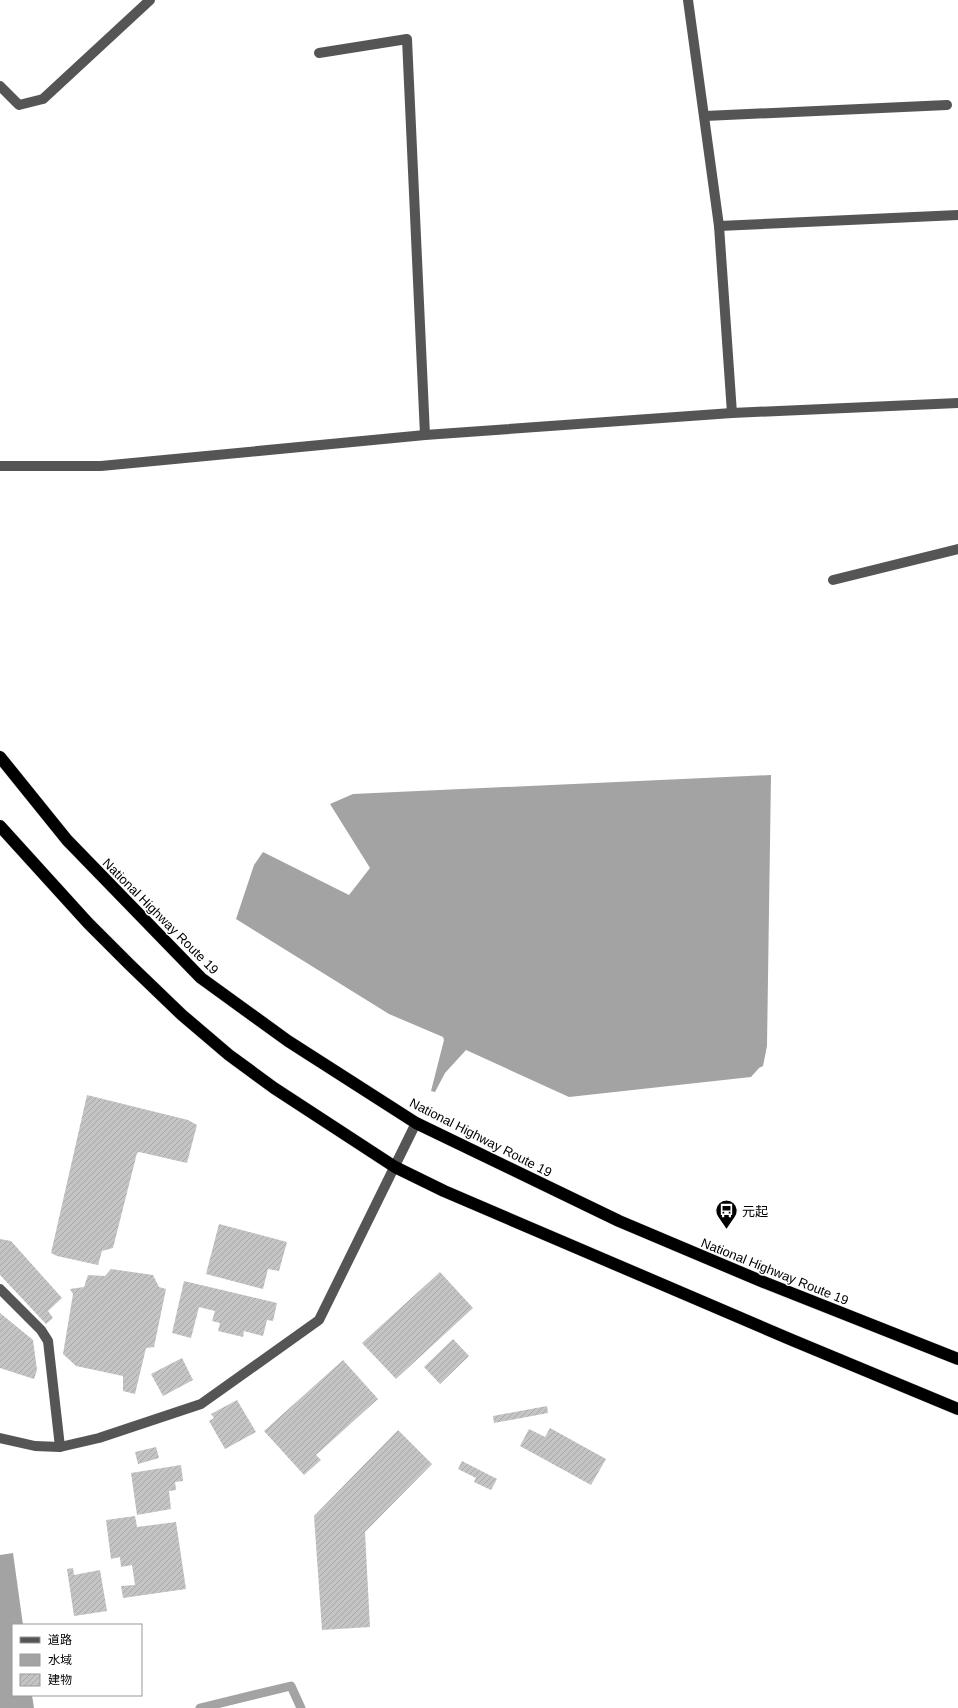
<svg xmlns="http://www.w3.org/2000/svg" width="958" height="1708" font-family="Arial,'Noto Sans JP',sans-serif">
	<defs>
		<pattern id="building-hatch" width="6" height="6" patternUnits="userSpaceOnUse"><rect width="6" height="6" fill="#c4c4c4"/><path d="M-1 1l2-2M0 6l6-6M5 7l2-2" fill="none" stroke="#a7a7a7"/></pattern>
	</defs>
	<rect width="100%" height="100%" fill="#fff"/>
	<g fill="#a3a3a3">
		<path d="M771,775L767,1046L763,1066L759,1068L751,1077L569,1097L466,1050L445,1073L435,1092L431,1091L444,1040L443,1037L389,1014L236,919L254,865L263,852L349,895L370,868L330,804L353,794Z"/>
		<path d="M13,1553L23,1625H13V1695H32L34,1708H0V1555Z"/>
	</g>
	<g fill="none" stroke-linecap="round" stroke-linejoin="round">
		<path stroke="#a3a3a3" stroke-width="9" d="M200,1708L291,1686L301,1708"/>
	</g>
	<g fill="url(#building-hatch)">
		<path d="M87,1095L188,1120L197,1125L187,1163L139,1152L137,1153L113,1248L102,1251L98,1265L57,1256L51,1253Z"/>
		<path d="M219,1224L287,1242L279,1271L268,1269L263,1289L206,1274Z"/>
		<path d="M0,1239L11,1241L62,1298L48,1311L53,1318L46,1324L0,1275Z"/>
		<path d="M111,1269L153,1275L159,1287L166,1289L154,1347L146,1348L135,1394L123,1391V1376L76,1366L63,1354L73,1294L70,1289L84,1287L88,1275L105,1276Z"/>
		<path d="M440,1272L473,1308L396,1379L362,1343Z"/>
		<path d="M184,1281L277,1303L273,1321L267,1320L263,1336L244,1331L243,1337L218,1331L220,1323L212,1321L215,1311L199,1307L191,1338L172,1333Z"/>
		<path d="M0,1313L33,1340L37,1370L34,1379L0,1368Z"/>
		<path d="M453,1339L469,1356L440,1384L424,1367Z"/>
		<path d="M182,1358L193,1380L163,1396L151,1374Z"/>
		<path d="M343,1360L378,1399L316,1455L321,1460L304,1475L264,1431Z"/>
		<path d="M237,1400L256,1432L225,1449L209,1421L214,1418L211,1414Z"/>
		<path d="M547,1406L548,1413L494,1423L493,1416Z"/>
		<path d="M550,1428L606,1459L591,1485L520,1446L529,1429L545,1437Z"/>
		<path d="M398,1430L432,1464L365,1532L370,1627L322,1630L314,1516Z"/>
		<path d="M156,1447L159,1458L138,1464L135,1452Z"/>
		<path d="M462,1461L497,1479L491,1490L474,1482L476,1478L458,1469Z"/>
		<path d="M181,1465L183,1481L175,1482L176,1490L169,1491L171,1509L137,1515L131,1473Z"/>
		<path d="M135,1516L137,1527L176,1522L186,1589L123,1598L121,1586L135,1585L132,1565L121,1567L120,1557L111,1559L106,1520Z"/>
		<path d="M73,1568L74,1575L100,1570L107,1611L74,1616L67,1569Z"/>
	</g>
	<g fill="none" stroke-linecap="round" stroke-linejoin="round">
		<defs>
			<g id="highway">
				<path d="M0,757L67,840L201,978L288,1041L416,1123L619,1221L761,1281L958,1359"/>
				<path d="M0,826L88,923L130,965L182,1015L229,1055L274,1088L395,1167L444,1191L792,1340L958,1409"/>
			</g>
		</defs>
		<use href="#highway" stroke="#dbdbdb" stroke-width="13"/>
		<g stroke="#555" stroke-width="10">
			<path d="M688,0L719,226L732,413"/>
			<path d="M319,53L407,39L425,435"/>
			<path d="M0,86L19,105L43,99L150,0"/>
			<path d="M705,116L947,105"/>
			<path d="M719,226L958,215"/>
			<path d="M0,466H101L425,435L732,413L958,403"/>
			<path d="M833,580L958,549"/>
			<path d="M0,1289L41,1330L48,1341L60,1447"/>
			<path d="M0,1438L35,1446L60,1447L99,1438L201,1404L319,1320L416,1123"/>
		</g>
		<use href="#highway" stroke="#000" stroke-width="12"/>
	</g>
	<defs>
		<symbol id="bus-pin" viewBox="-11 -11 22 30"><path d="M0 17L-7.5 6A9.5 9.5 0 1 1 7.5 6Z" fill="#000" stroke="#fff"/><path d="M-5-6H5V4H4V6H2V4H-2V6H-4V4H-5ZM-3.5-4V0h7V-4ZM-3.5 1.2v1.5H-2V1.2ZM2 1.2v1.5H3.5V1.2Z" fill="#fff"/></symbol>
	</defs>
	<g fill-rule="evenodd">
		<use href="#bus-pin" x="714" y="1198" width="25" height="34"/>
	</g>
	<g text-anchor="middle" stroke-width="3" stroke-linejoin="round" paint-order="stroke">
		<g font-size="13" fill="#000" stroke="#fff">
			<text transform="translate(161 916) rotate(45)" y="5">National Highway Route 19</text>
			<text transform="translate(481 1137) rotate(27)" y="5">National Highway Route 19</text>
			<text transform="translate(775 1271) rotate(22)" y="5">National Highway Route 19</text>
		</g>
		<g font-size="13" fill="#000" stroke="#fff" text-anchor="start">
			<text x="742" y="1216">元起</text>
		</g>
	</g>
	<rect x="12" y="1624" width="130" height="72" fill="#ffffff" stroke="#999999"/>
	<rect x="20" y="1637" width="20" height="6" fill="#555555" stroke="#999999"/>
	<text x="48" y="1644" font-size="12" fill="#000000">道路</text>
	<rect x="20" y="1654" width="20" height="12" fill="#a3a3a3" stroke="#999999"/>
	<text x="48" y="1664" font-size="12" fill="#000000">水域</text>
	<rect x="20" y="1674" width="20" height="12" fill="url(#building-hatch)" stroke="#999999"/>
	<text x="48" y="1684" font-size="12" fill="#000000">建物</text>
</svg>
